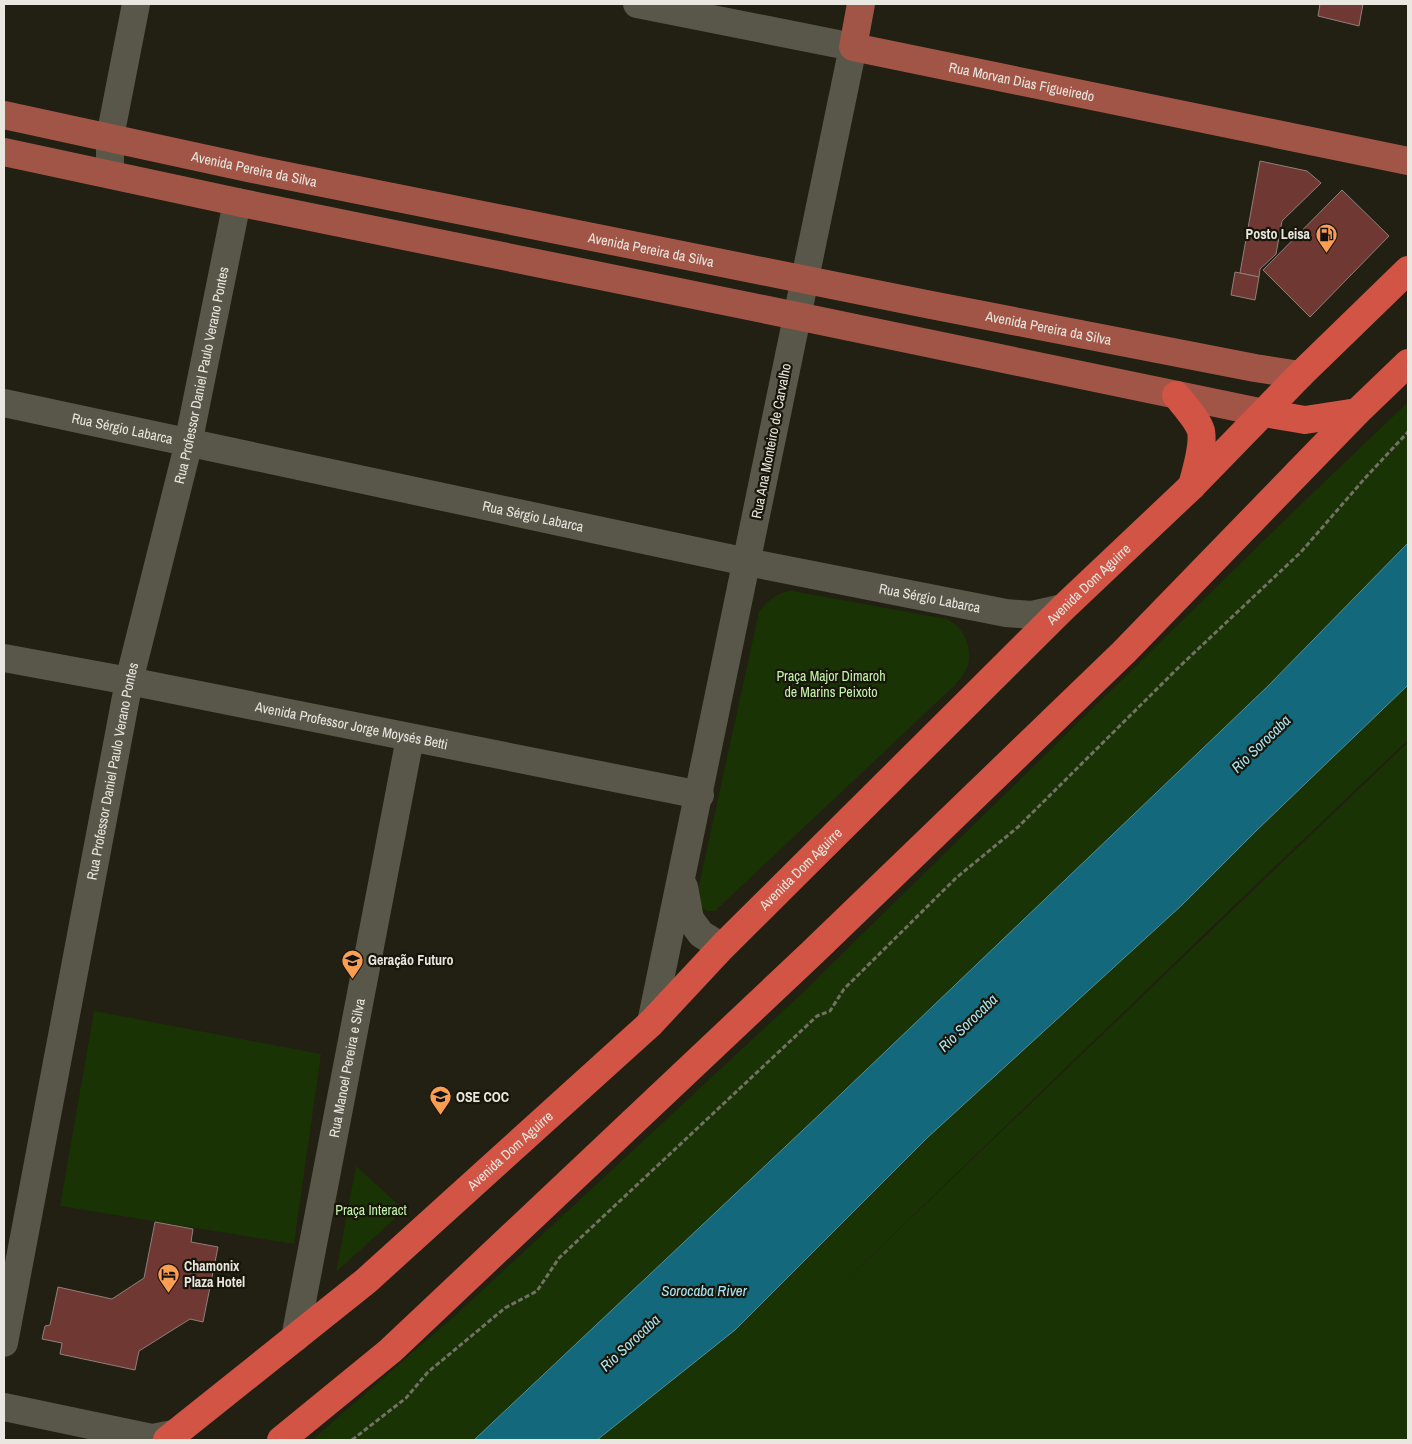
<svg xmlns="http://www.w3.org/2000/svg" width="1412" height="1444" font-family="'Archivo Narrow',sans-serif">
	<rect width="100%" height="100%" fill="#221f13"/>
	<g fill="#193305">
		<path d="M1408,402V740L1250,890L817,1308L1408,742V1440H312L459,1312L798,997L1293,512Z"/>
		<path d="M791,590L798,592L947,619C950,621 954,623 957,626C968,636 973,657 966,670C963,676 958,681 954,686L715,911H707L698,905L697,894L759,612C770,598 775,595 791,590Z"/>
		<path d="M94,1011L321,1054L294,1244L60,1206Z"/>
		<path d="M356,1166L404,1210L336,1272Z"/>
	</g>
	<path fill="#13697b" stroke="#538f99" d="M1408,543V685L1256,831L1182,905L927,1138L735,1330L597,1440H474L820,1114L1267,687Z"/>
	<g fill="#703832" stroke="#907f7c">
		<path d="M1320,4H1363L1359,26L1318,16Z"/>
		<path d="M1260,161L1307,171L1321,183L1282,221L1276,254L1260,269L1259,277L1240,273Z"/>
		<path d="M1342,190L1389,236L1310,317L1263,270Z"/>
		<path d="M1235,272L1259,277L1255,300L1231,295Z"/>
		<path d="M155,1222L193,1229L191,1242L218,1247L203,1322L190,1319L139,1351L135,1370L60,1354L62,1343L42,1339L45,1326L50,1325L58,1287L112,1299L144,1278Z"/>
	</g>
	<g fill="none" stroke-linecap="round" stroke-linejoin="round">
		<path stroke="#737166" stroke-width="3" stroke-dasharray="5 2.5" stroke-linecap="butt" d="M352,1440L406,1398L428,1372L505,1308L537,1291L559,1258L817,1016L830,1011L844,989L956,878L1018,827L1179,667L1301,552L1366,477L1408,432"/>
		<g stroke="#595749" stroke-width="28">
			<path d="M637,4L853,47C784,372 721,698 651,1023"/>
			<path d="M110,173V137L136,4"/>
			<path id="s1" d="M4,403L747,562L1006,613L1032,615L1063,608"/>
			<path id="s2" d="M4,658L129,681L700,795"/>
			<path d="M684,887L690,919L701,934L722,947"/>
			<path id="s3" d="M295,1338L410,738"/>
			<path id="s4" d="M4,1343L129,681L186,454L237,202"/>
			<path d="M4,1407L152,1438L178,1433"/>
		</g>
		<g stroke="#a15546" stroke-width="28">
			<path id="s5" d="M861,4L853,47L1408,161"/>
			<path id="s6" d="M4,115C85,132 167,151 248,168C583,237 919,303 1255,368L1300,375"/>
			<path d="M4,152L237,202L797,316L1264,413"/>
		</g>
		<g stroke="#d15444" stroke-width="28">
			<path d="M1176,395C1183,404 1198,420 1201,431C1204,447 1196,470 1192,486"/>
			<path d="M1264,413L1305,420L1357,412"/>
			<path id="s7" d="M167,1440L366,1281L651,1023L722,947L1063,608L1192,486L1300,375L1408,270"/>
			<path d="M281,1440L390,1351L813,952L1124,652L1357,412L1408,363"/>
		</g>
	</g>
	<defs>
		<symbol id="fuel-pin" viewBox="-11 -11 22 30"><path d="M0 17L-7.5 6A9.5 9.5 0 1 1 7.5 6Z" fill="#fc9e52" stroke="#18160a"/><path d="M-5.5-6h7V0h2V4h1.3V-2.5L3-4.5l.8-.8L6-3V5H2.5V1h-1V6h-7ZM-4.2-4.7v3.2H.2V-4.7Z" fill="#111"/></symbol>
		<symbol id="university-pin" viewBox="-11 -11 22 30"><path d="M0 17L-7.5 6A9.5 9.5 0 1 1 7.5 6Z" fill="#fc9e52" stroke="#18160a"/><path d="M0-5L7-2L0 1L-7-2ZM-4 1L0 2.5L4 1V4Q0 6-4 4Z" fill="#111"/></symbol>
		<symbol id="school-pin" viewBox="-11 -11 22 30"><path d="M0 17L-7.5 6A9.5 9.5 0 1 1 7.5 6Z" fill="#fc9e52" stroke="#18160a"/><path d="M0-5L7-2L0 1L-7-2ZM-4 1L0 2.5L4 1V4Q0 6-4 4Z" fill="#111"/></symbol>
		<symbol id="hotel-pin" viewBox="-11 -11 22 30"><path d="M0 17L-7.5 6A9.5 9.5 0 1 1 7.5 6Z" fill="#fc9e52" stroke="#18160a"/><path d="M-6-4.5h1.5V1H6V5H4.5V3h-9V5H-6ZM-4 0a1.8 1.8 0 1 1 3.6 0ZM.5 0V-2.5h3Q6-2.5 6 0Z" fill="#111"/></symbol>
	</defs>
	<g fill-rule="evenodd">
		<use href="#fuel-pin" x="1314" y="222" width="25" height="34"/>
		<use href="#university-pin" x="340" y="948" width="25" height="34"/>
		<use href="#school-pin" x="428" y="1084" width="25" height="34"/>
		<use href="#hotel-pin" x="156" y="1262" width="25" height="34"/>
	</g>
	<g text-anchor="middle" stroke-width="4.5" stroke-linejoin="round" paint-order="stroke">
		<g font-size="14" fill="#e9e7df" stroke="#18160a">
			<text dy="5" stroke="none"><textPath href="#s5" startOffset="216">Rua Morvan Dias Figueiredo</textPath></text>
			<text dy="5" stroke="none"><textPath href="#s6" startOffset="256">Avenida Pereira da Silva</textPath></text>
			<text dy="5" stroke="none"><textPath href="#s6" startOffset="661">Avenida Pereira da Silva</textPath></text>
			<text dy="5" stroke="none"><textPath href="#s6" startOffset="1066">Avenida Pereira da Silva</textPath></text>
			<text dy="5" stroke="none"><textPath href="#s4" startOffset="988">Rua Professor Daniel Paulo Verano Pontes</textPath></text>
			<text dy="5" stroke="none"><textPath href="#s1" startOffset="121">Rua Sérgio Labarca</textPath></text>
			<text transform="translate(771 441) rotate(-79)" y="5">Rua Ana Monteiro de Carvalho</text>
			<text dy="5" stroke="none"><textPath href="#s1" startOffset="541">Rua Sérgio Labarca</textPath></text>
			<text dy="5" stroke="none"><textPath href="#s7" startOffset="1259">Avenida Dom Aguirre</textPath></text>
			<text dy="5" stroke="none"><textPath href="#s1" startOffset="946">Rua Sérgio Labarca</textPath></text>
			<text dy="5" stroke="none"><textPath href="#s2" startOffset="354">Avenida Professor Jorge Moysés Betti</textPath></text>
			<text dy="5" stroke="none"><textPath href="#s4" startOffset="582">Rua Professor Daniel Paulo Verano Pontes</textPath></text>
			<text dy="5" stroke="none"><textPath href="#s7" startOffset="854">Avenida Dom Aguirre</textPath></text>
			<text dy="5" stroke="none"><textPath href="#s3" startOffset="275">Rua Manoel Pereira e Silva</textPath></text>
			<text dy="5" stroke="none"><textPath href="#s7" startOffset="449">Avenida Dom Aguirre</textPath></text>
		</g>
		<g font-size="14" font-weight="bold" fill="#e9e7df" stroke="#18160a" text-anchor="start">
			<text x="1310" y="239" text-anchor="end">Posto Leisa</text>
			<text x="368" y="965">Geração Futuro</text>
			<text x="456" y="1102">OSE COC</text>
			<text x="184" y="1271">Chamonix<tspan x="184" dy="16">Plaza Hotel</tspan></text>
		</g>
		<g font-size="14" fill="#c5f5aa" stroke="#18160a">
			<text x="831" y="681">Praça Major Dimaroh<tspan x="831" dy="16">de Marins Peixoto</tspan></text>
			<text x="371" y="1215">Praça Interact</text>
		</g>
		<g font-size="15" font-style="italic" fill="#a9e7f7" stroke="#18160a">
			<text transform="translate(1261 744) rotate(-44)" y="5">Rio Sorocaba</text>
			<text transform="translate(968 1023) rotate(-44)" y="5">Rio Sorocaba</text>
			<text x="704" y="1296">Sorocaba River</text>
			<text transform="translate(630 1343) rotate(-43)" y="5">Rio Sorocaba</text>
		</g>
	</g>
	<rect width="1412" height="1444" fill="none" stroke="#e9e7df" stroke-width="10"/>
</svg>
